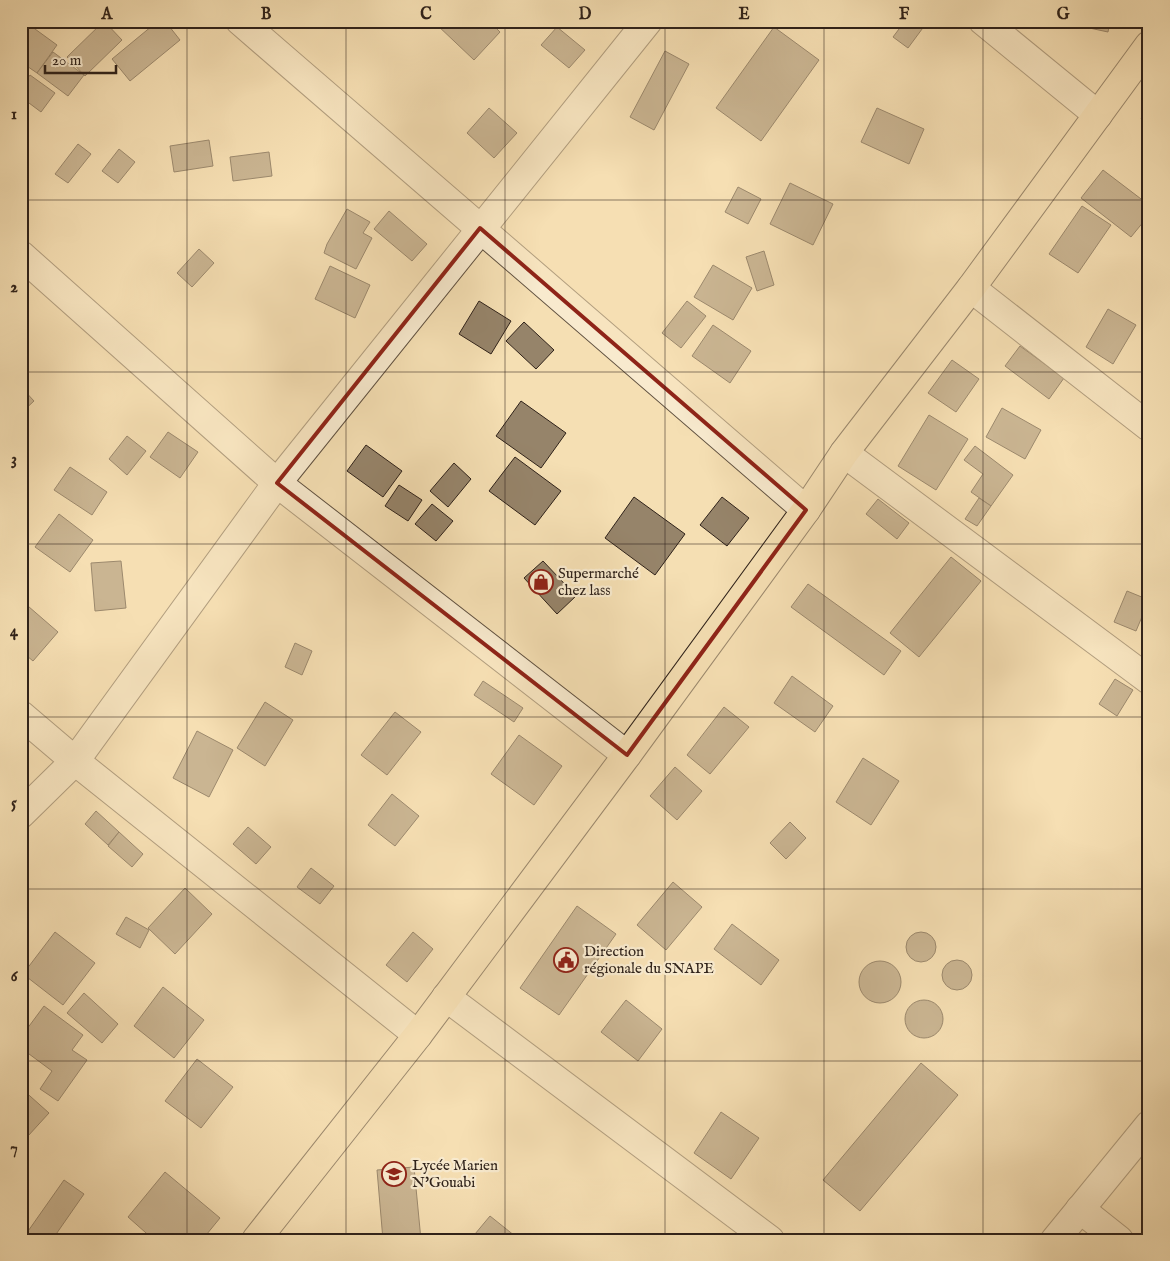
<svg xmlns="http://www.w3.org/2000/svg" width="1170" height="1261" font-family="'IM FELL English',serif">
	<rect width="100%" height="100%" fill="#f5dfb3"/>
	<filter id="stains"><feTurbulence type="fractalNoise" baseFrequency=".004" numOctaves="4"/><feColorMatrix values="0 0 0 0 .2 0 0 0 0 .09 0 0 0 0 .02 0 0 0 .5 -.17"/></filter>
	<radialGradient id="worn" r=".72"><stop offset=".6" stop-color="#630" stop-opacity="0"/><stop offset="1" stop-color="#630" stop-opacity=".3"/></radialGradient>
	<g fill="#96846a" stroke="#2f221a">
		<path d="M21,21H24L57,45L37,73L21,62Z"/>
		<path d="M104,21L122,40L85,76L67,57Z"/>
		<path d="M158,21H165L180,40L130,81L112,59Z"/>
		<path d="M438,21H489L500,32L474,60L436,24Z"/>
		<path d="M905,21H928L908,48L893,37Z"/>
		<path d="M1072,21H1110L1108,32L1071,24Z"/>
		<path d="M557,27L585,50L569,68L541,45Z"/>
		<path d="M774,27L819,60L761,141L716,108Z"/>
		<path d="M665,51L689,64L654,130L630,117Z"/>
		<path d="M53,52L84,75L68,96L37,73Z"/>
		<path d="M30,75L55,93L41,112L21,97V87Z"/>
		<path d="M1149,107V125L1141,119Z"/>
		<path d="M489,108L517,133L494,158L467,133Z"/>
		<path d="M877,108L924,129L909,164L861,142Z"/>
		<path d="M209,140L213,166L174,172L170,146Z"/>
		<path d="M78,144L91,154L68,183L55,174Z"/>
		<path d="M119,149L135,162L118,183L102,171Z"/>
		<path d="M269,152L272,176L233,181L230,157Z"/>
		<path d="M1103,170L1149,205V215L1131,237L1081,198Z"/>
		<path d="M790,183L833,204L813,245L770,224Z"/>
		<path d="M738,187L761,199L748,224L725,212Z"/>
		<path d="M1082,206L1111,225L1078,273L1049,254Z"/>
		<path d="M347,209L370,222L363,233L372,238L356,269L324,253L327,244Z"/>
		<path d="M389,211L427,244L412,261L374,229Z"/>
		<path d="M199,249L214,263L192,287L177,273Z"/>
		<path d="M764,251L774,285L757,291L746,257Z"/>
		<path d="M713,265L752,288L733,320L694,297Z"/>
		<path d="M330,266L370,285L355,318L315,299Z"/>
		<path d="M479,301L511,321L491,354L459,334Z"/>
		<path d="M687,301L706,316L681,348L662,333Z"/>
		<path d="M1108,309L1136,325L1113,364L1086,347Z"/>
		<path d="M524,322L554,350L536,369L506,341Z"/>
		<path d="M713,325L751,351L730,383L692,356Z"/>
		<path d="M1020,346L1064,378L1049,399L1005,366Z"/>
		<path d="M952,360L979,379L956,412L928,393Z"/>
		<path d="M21,387L34,401L21,413Z"/>
		<path d="M521,401L566,433L541,468L496,436Z"/>
		<path d="M1002,408L1041,430L1025,459L986,437Z"/>
		<path d="M929,415L968,439L936,490L898,466Z"/>
		<path d="M168,432L198,452L180,478L150,457Z"/>
		<path d="M127,436L146,451L127,475L109,459Z"/>
		<path d="M366,445L402,471L383,497L347,471Z"/>
		<path d="M975,446L1013,475L991,506L971,492L983,474L964,460Z"/>
		<path d="M515,457L561,491L535,525L489,491Z"/>
		<path d="M454,463L471,479L448,507L430,491Z"/>
		<path d="M70,467L107,492L92,515L54,490Z"/>
		<path d="M399,485L422,500L408,521L385,506Z"/>
		<path d="M634,497L685,534L655,575L605,538Z"/>
		<path d="M722,497L749,518L727,546L700,525Z"/>
		<path d="M979,498L991,506L977,526L965,519Z"/>
		<path d="M878,499L909,523L897,539L866,514Z"/>
		<path d="M432,504L453,521L436,541L415,524Z"/>
		<path d="M59,514L93,540L70,572L35,547Z"/>
		<path d="M951,557L981,581L919,657L890,633Z"/>
		<path d="M121,561L126,608L95,611L91,563Z"/>
		<path d="M543,561L576,596L557,614L524,578Z"/>
		<path d="M808,584L901,651L884,675L791,607Z"/>
		<path d="M1127,591L1149,600L1136,631L1114,622Z"/>
		<path d="M21,600L58,632L33,661L21,651Z"/>
		<path d="M295,643L312,651L302,675L285,667Z"/>
		<path d="M792,676L833,706L815,732L774,703Z"/>
		<path d="M1115,679L1133,690L1117,716L1099,704Z"/>
		<path d="M483,681L523,708L514,722L474,695Z"/>
		<path d="M265,702L293,720L265,766L237,748Z"/>
		<path d="M724,707L749,727L710,774L687,755Z"/>
		<path d="M395,712L421,732L387,775L361,755Z"/>
		<path d="M197,731L233,750L209,797L173,778Z"/>
		<path d="M519,735L562,766L534,805L491,774Z"/>
		<path d="M863,758L899,781L871,825L836,802Z"/>
		<path d="M675,767L702,791L677,820L650,796Z"/>
		<path d="M392,794L419,816L395,846L368,825Z"/>
		<path d="M96,811L119,832L108,845L85,824Z"/>
		<path d="M790,822L806,838L786,859L770,843Z"/>
		<path d="M248,827L271,847L256,864L233,844Z"/>
		<path d="M119,832L143,854L132,867L108,846Z"/>
		<path d="M311,868L334,886L320,904L297,887Z"/>
		<path d="M673,882L702,907L666,950L637,925Z"/>
		<path d="M185,888L212,914L175,954L148,928Z"/>
		<path d="M577,906L616,934L559,1015L520,988Z"/>
		<path d="M126,917L149,930L140,948L116,934Z"/>
		<path d="M732,924L779,960L761,985L714,949Z"/>
		<circle cx="921" cy="947" r="15"/>
		<path d="M55,932L95,963L63,1005L23,974Z"/>
		<path d="M413,932L433,949L407,982L386,965Z"/>
		<circle cx="957" cy="975" r="15"/>
		<circle cx="880" cy="982" r="21"/>
		<path d="M163,987L204,1020L174,1058L134,1026Z"/>
		<path d="M84,993L118,1024L102,1043L67,1013Z"/>
		<circle cx="924" cy="1019" r="19"/>
		<path d="M626,1000L662,1029L638,1061L601,1032Z"/>
		<path d="M44,1006L83,1035L72,1050L87,1060L58,1101L40,1089L52,1071L21,1048V1037Z"/>
		<path d="M197,1059L233,1087L201,1128L165,1101Z"/>
		<path d="M921,1063L958,1095L860,1211L823,1180Z"/>
		<path d="M21,1088L49,1113L28,1136L21,1130Z"/>
		<path d="M721,1112L759,1138L731,1179L694,1153Z"/>
		<path d="M414,1167L421,1240H383L377,1170Z"/>
		<path d="M165,1172L220,1218L202,1240H154L128,1217Z"/>
		<path d="M64,1180L84,1194L52,1240H34L26,1234Z"/>
		<path d="M490,1216L520,1240H482L475,1234Z"/>
	</g>
	<g fill="none" stroke-linecap="round" stroke-linejoin="round">
		<defs>
			<g id="minor">
				<path d="M240,21L806,510"/>
				<path d="M983,21L1098,115"/>
				<path d="M21,255L277,483L627,755"/>
				<path d="M971,288L1149,427"/>
				<path d="M844,453L1149,680"/>
				<path d="M21,715L75,761L418,1035"/>
				<path d="M21,814L75,761L277,483L648,21"/>
				<path d="M446,997L770,1240"/>
				<path d="M1080,1209L1119,1240"/>
				<path d="M1055,1240L1149,1125"/>
			</g>
			<path id="highway" d="M256,1240L418,1035L627,755L806,510L844,453L971,288L1149,45"/>
		</defs>
		<use href="#minor" stroke="#605140" stroke-width="30"/>
		<use href="#highway" stroke="#2f221a" stroke-width="30"/>
		<use href="#minor" stroke="#f8eace" stroke-width="28"/>
		<use href="#highway" stroke="#f5dfb3" stroke-width="28"/>
	</g>
	<path d="M0 0H1170V1261H0ZM480,228L806,510L627,755L277,483Z" fill="#f5dfb3" fill-opacity=".55" fill-rule="evenodd"/>
	<path fill="none" stroke="#8f2418" stroke-width="4" stroke-linejoin="round" d="M480,228L806,510L627,755L277,483Z"/>
	<path fill="none" stroke="#2f221a" stroke-width="1" stroke-opacity="0.55" d="M187,21V1240M346,21V1240M505,21V1240M665,21V1240M824,21V1240M983,21V1240M21,200H1149M21,372H1149M21,544H1149M21,717H1149M21,889H1149M21,1061H1149"/>
	<defs>
		<symbol id="shop-ring" viewBox="-11 -11 22 22"><circle r="9.5" fill="#f8eace" stroke="#8f2418" stroke-width="1.5"/><path d="M-5-2.5h2.3a2.7 3.5 0 0 1 5.4 0H5L5.5 6h-11ZM-1.5-2.5h3a1.5 2.3 0 0 0-3 0Z" fill="#8f2418"/></symbol>
		<symbol id="civic-ring" viewBox="-11 -11 22 22"><circle r="9.5" fill="#f8eace" stroke="#8f2418" stroke-width="1.5"/><path d="M-.6-6.5H3V-4.5H.6V-3L4-1V1h2V6H-6V1h2V-1L-.6-3ZM-1.2 2.5V6h2.4V2.5Z" fill="#8f2418"/></symbol>
		<symbol id="school-ring" viewBox="-11 -11 22 22"><circle r="9.5" fill="#f8eace" stroke="#8f2418" stroke-width="1.5"/><path d="M0-5L7-2L0 1L-7-2ZM-4 1L0 2.5L4 1V4Q0 6-4 4Z" fill="#8f2418"/></symbol>
	</defs>
	<g fill-rule="evenodd">
		<use href="#shop-ring" x="527" y="568" width="28" height="28"/>
		<use href="#civic-ring" x="552" y="946" width="28" height="28"/>
		<use href="#school-ring" x="380" y="1160" width="28" height="28"/>
	</g>
	<g text-anchor="middle" stroke-width="4.5" stroke-linejoin="round" paint-order="stroke">
		<g font-size="15" fill="#2f221a" stroke="#f8eace" text-anchor="start">
			<text x="558" y="578">Supermarché<tspan x="558" dy="17">chez lass</tspan></text>
			<text x="584" y="956">Direction<tspan x="584" dy="17">régionale du SNAPE</tspan></text>
			<text x="412" y="1170">Lycée Marien<tspan x="412" dy="17">N'Gouabi</tspan></text>
		</g>
	</g>
	<rect width="1170" height="1261" fill="none" stroke="#f5dfb3" stroke-width="55"/>
	<path d="M45 65v8h71v-8" fill="none" stroke="#2f221a" stroke-width="2.5"/>
	<text x="52" y="65" font-size="15" fill="#2f221a" stroke="#f8eace" stroke-width="4" paint-order="stroke">20 m</text>
	<rect x="28" y="28" width="1114" height="1206" fill="none" stroke="#2f221a" stroke-width="2"/>
	<g font-size="16" text-anchor="middle" font-weight="bold" fill="#2f221a">
		<text x="107" y="19">A</text>
		<text x="266" y="19">B</text>
		<text x="426" y="19">C</text>
		<text x="585" y="19">D</text>
		<text x="744" y="19">E</text>
		<text x="904" y="19">F</text>
		<text x="1063" y="19">G</text>
		<text x="14" y="119">1</text>
		<text x="14" y="292">2</text>
		<text x="14" y="464">3</text>
		<text x="14" y="636">4</text>
		<text x="14" y="808">5</text>
		<text x="14" y="981">6</text>
		<text x="14" y="1153">7</text>
	</g>
	<rect width="100%" height="100%" filter="url(#stains)"/>
	<rect width="100%" height="100%" fill="url(#worn)"/>
</svg>
